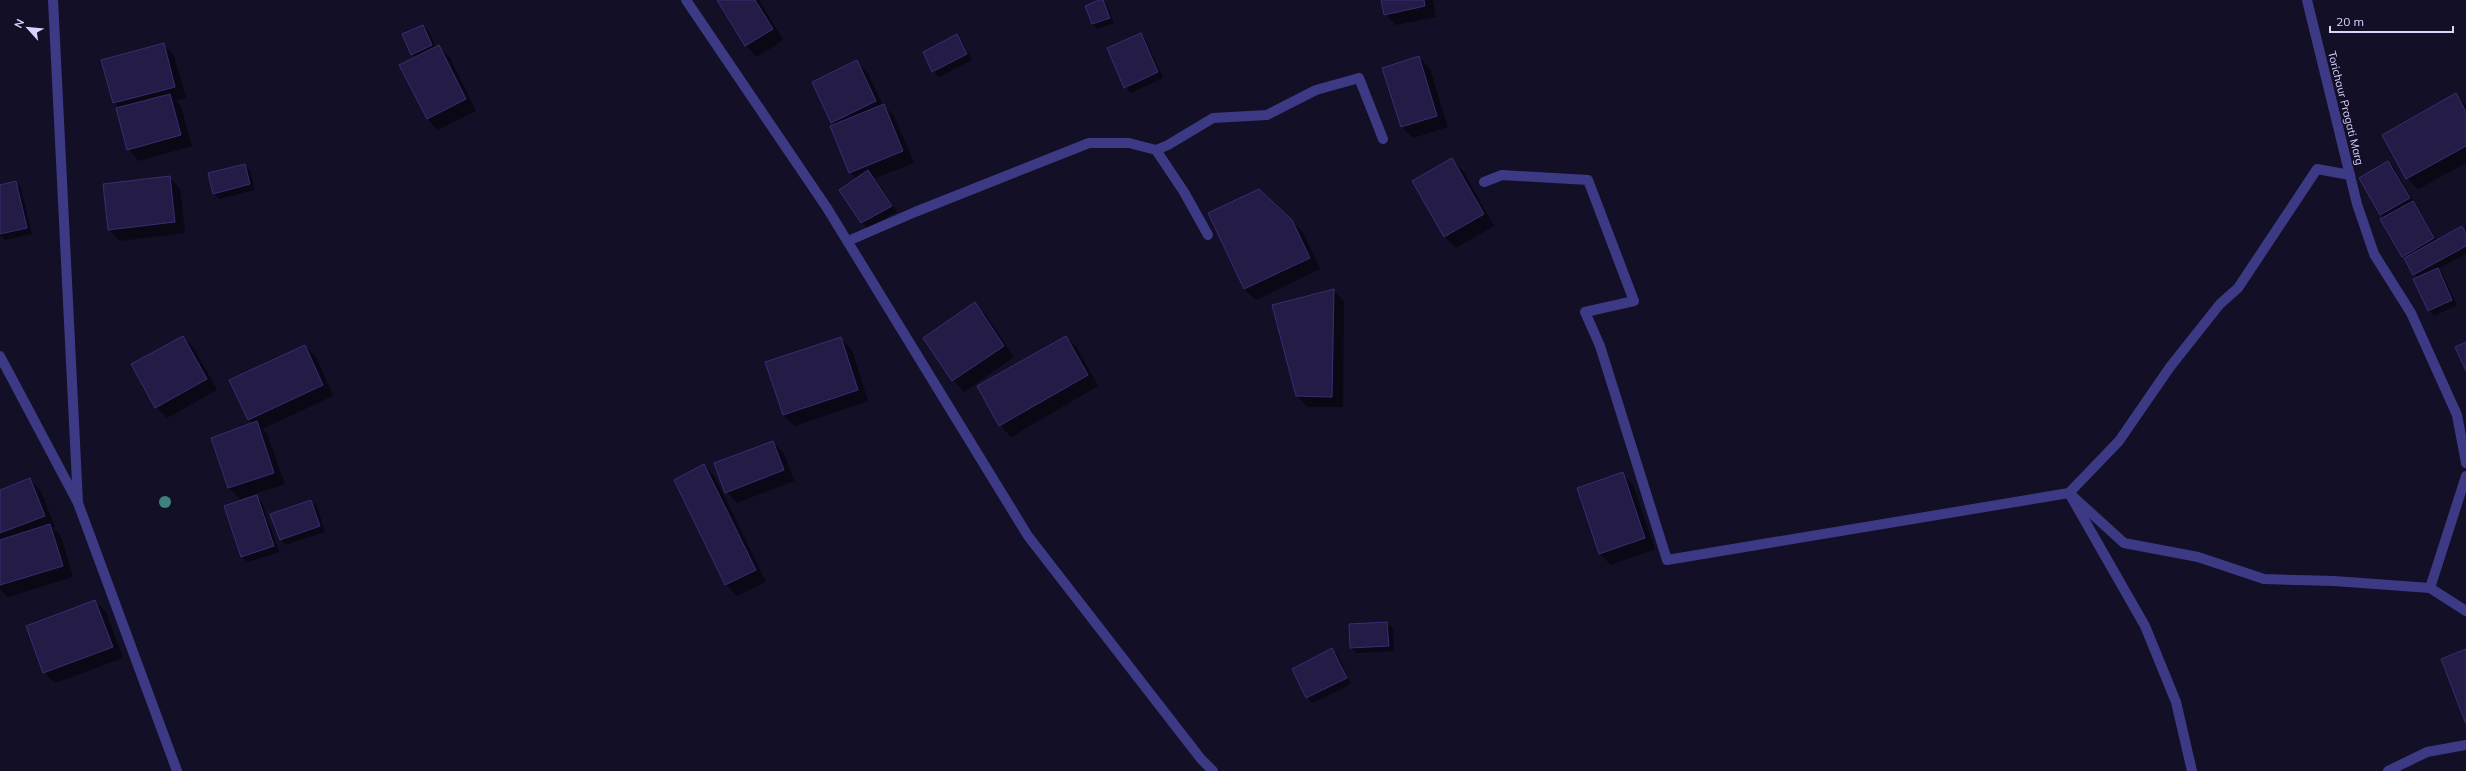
<svg xmlns="http://www.w3.org/2000/svg" width="2466" height="771" font-family="Mulish,sans-serif">
	<rect width="100%" height="100%" fill="#130f26"/>
	<g fill="#0007">
		<path d="M718,0H759L783,40L757,57L746,46Z"/>
		<path d="M1102,0L1108,6L1114,23L1098,29L1092,24Z"/>
		<path d="M1382,0H1433L1436,17L1396,25L1385,14Z"/>
		<path d="M423,26L429,31L436,48L439,47L450,58L476,111L438,130L427,119L400,66L416,58L412,54Z"/>
		<path d="M1141,34L1146,40L1163,78L1131,93L1125,87Z"/>
		<path d="M956,36L962,41L972,60L939,77L933,71Z"/>
		<path d="M163,44L174,56L186,98L176,101L181,106L192,146L139,161L128,149L119,108L114,103L103,61Z"/>
		<path d="M1419,57L1430,69L1448,127L1413,138L1402,127Z"/>
		<path d="M856,62L868,73L883,105L894,116L914,163L875,178L897,212L867,228L861,222L857,179L850,172L832,122Z"/>
		<path d="M2456,95L2466,105V163L2418,189L2407,178Z"/>
		<path d="M1452,160L1463,171L1494,226L1456,248L1445,237L1414,181Z"/>
		<path d="M2388,162L2394,168L2437,241L2462,228L2466,232V254L2438,269L2443,275L2457,305L2434,316L2429,310L2418,278L2403,256L2381,214Z"/>
		<path d="M245,165L250,171L255,190L219,199L214,193Z"/>
		<path d="M169,177L180,189L185,233L120,241L109,229Z"/>
		<path d="M16,182L21,188L32,234L5,240L0,235V186Z"/>
		<path d="M1209,214L1291,221L1303,232L1320,269L1256,300L1244,289Z"/>
		<path d="M1333,290L1344,301L1343,407H1308L1297,396Z"/>
		<path d="M975,304L986,315L1014,357L964,392L953,380Z"/>
		<path d="M183,337L194,348L217,390L167,418L155,407Z"/>
		<path d="M1066,337L1077,348L1098,386L1011,437L1000,425Z"/>
		<path d="M840,338L852,350L868,401L795,426L783,415Z"/>
		<path d="M305,346L316,357L333,396L262,429L267,434L285,484L240,499L229,488L212,438L253,424L248,419Z"/>
		<path d="M772,442L784,453L794,481L737,503L726,492Z"/>
		<path d="M704,465L715,477L766,582L737,596L726,585L675,480Z"/>
		<path d="M1622,473L1633,485L1655,549L1611,565L1600,554L1578,489Z"/>
		<path d="M30,480L41,491L55,527L53,528L61,536L73,577L8,597L0,589V541L2,540L0,538V491Z"/>
		<path d="M256,496L262,502L279,552L248,562L242,557Z"/>
		<path d="M311,501L317,506L325,532L286,545L281,540Z"/>
		<path d="M95,601L106,612L123,658L55,683L44,672Z"/>
		<path d="M1387,623L1393,629L1394,651L1357,653L1351,648Z"/>
		<path d="M1332,650L1338,655L1351,684L1313,703L1307,697Z"/>
	</g>
	<g fill="#241b47" stroke="#3b2d73">
		<path d="M717,0H755L773,29L745,46Z"/>
		<path d="M1099,0H1103L1110,18L1092,24L1085,6Z"/>
		<path d="M1381,0H1424L1425,6L1384,15Z"/>
		<path d="M423,25L432,45L411,55L402,34Z"/>
		<path d="M1141,33L1158,72L1124,88L1107,48Z"/>
		<path d="M957,34L967,54L932,72L923,52Z"/>
		<path d="M164,43L175,87L113,103L101,60Z"/>
		<path d="M439,45L466,99L427,119L399,65Z"/>
		<path d="M1419,56L1437,116L1401,127L1382,68Z"/>
		<path d="M857,60L876,101L831,123L812,82Z"/>
		<path d="M2456,93L2466,112V146L2406,179L2382,135Z"/>
		<path d="M170,94L181,135L127,150L116,108Z"/>
		<path d="M884,104L903,151L849,173L830,126Z"/>
		<path d="M1452,158L1484,214L1444,237L1412,181Z"/>
		<path d="M2388,161L2410,198L2380,215L2359,178Z"/>
		<path d="M245,164L250,184L213,194L208,173Z"/>
		<path d="M868,170L892,206L861,223L839,190Z"/>
		<path d="M170,176L175,222L108,230L103,184Z"/>
		<path d="M16,181L27,228L0,234V185Z"/>
		<path d="M1259,189L1292,220L1310,258L1244,289L1208,213Z"/>
		<path d="M2413,201L2434,238L2402,257L2380,219Z"/>
		<path d="M2462,226L2466,234V246L2413,275L2404,258Z"/>
		<path d="M2438,268L2452,300L2428,311L2413,279Z"/>
		<path d="M1334,289L1332,397L1296,396L1272,305Z"/>
		<path d="M975,302L1004,346L952,381L923,338Z"/>
		<path d="M183,336L207,379L155,408L131,364Z"/>
		<path d="M1066,336L1088,375L999,426L977,386Z"/>
		<path d="M841,337L858,390L783,415L765,362Z"/>
		<path d="M2466,342V371L2455,347Z"/>
		<path d="M305,345L323,385L248,420L229,380Z"/>
		<path d="M257,421L274,473L228,488L211,438Z"/>
		<path d="M773,441L784,470L725,493L714,463Z"/>
		<path d="M704,464L756,570L725,585L674,480Z"/>
		<path d="M1623,472L1645,538L1599,554L1577,488Z"/>
		<path d="M30,478L45,516L0,533V490Z"/>
		<path d="M257,495L274,546L241,557L224,506Z"/>
		<path d="M311,500L320,526L280,540L270,514Z"/>
		<path d="M50,524L63,566L0,585V540Z"/>
		<path d="M95,600L113,647L43,673L26,626Z"/>
		<path d="M1387,622L1389,646L1350,648L1349,624Z"/>
		<path d="M1332,648L1347,678L1306,698L1292,669Z"/>
		<path d="M2466,649V724L2441,659Z"/>
	</g>
	<g fill="none" stroke-linecap="round" stroke-linejoin="round">
		<g stroke="#3d3a85" stroke-width="10">
			<path d="M53,0L78,503"/>
			<path d="M686,0L827,208L1028,536L1201,759L1213,771"/>
			<path d="M2307,0L2357,204L2374,254L2411,313L2457,415L2466,463"/>
			<path d="M1156,150L1184,192L1208,235"/>
			<path d="M1484,182L1502,175L1588,180L1634,301L1585,312L1600,346L1667,560L2069,493L2124,543L2198,557L2264,579L2334,581L2430,588L2466,611"/>
			<path d="M848,241L915,212L1089,143H1129L1156,150L1168,145L1213,118L1267,115L1316,90L1359,78L1383,139"/>
			<path d="M0,356L78,503L177,771"/>
			<path d="M2430,588L2466,476"/>
			<path d="M2192,771L2176,702L2145,626L2069,493L2119,441L2170,367L2220,304L2238,288L2317,169L2350,175"/>
			<path d="M2388,771L2427,752L2466,745"/>
		</g>
	</g>
	<circle fill="#3d827b" cx="165" cy="502" r="6"/>
	<g text-anchor="middle" stroke-width="3" stroke-linejoin="round" paint-order="stroke">
		<g font-size="11" fill="#d9d4ff" stroke="#130f26">
			<text transform="translate(2346 108) rotate(76)" y="4">Torichaur Pragati Marg</text>
		</g>
	</g>
	<g transform="translate(28 28) rotate(297)" stroke="#130f26" stroke-width="3" paint-order="stroke">
	<path d="M0-3L7 15L0 10L-7 15Z" fill="#d9d4ff"/>
	<text y="-6" font-size="11" font-weight="bold" text-anchor="middle" fill="#d9d4ff">N</text>
	</g>
	<path d="M2330 26v6h123v-6" fill="none" stroke="#d9d4ff" stroke-width="2"/>
	<text x="2336" y="26" font-size="12" fill="#d9d4ff" stroke="#130f26" stroke-width="3" paint-order="stroke">20 m</text>
</svg>
